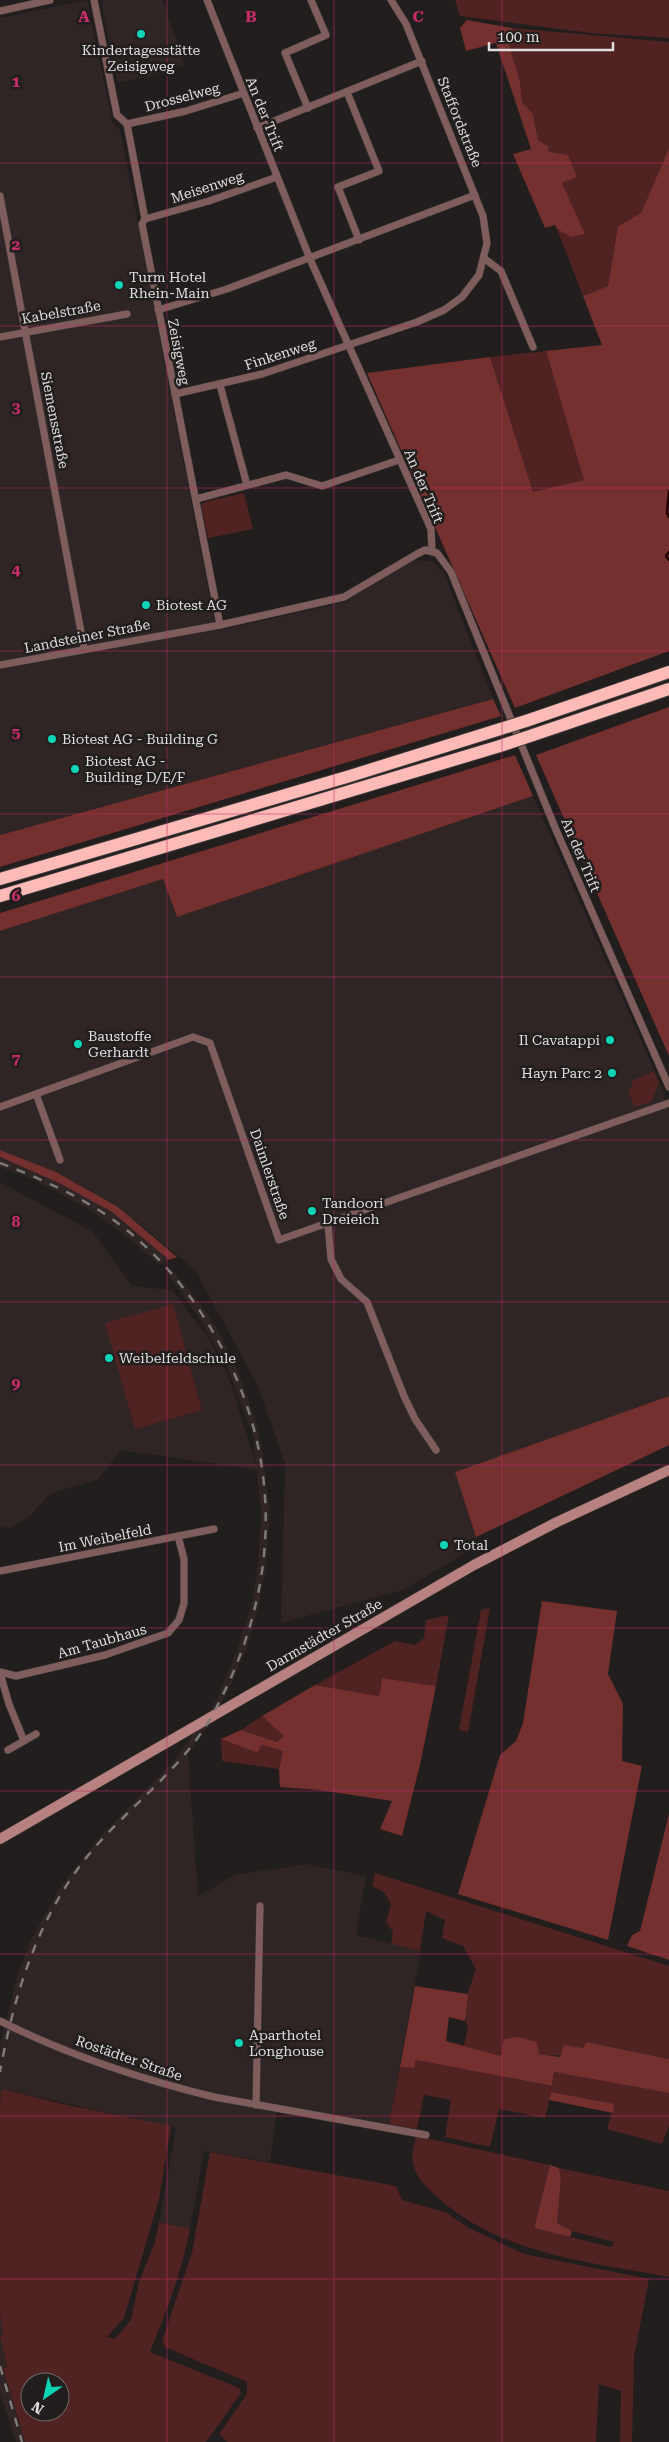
<svg xmlns="http://www.w3.org/2000/svg" width="669" height="2442" font-family="'Roboto Serif',serif">
	<rect width="100%" height="100%" fill="#211e1d"/>
	<g fill="#2e2524">
		<path d="M87,0L113,124L120,130L216,631L345,602L412,560L431,561L444,573L493,699L0,835V18Z"/>
		<path d="M103,0H163L184,65L152,76L118,83L101,3Z"/>
		<path d="M533,796L660,1083L669,1112V1396L455,1472L476,1537V1547L403,1590L281,1623L285,1464L258,1386L195,1270L118,1207L56,1172L0,1150V931L163,879L177,917Z"/>
		<path d="M0,1157L59,1183L112,1212L169,1260L160,1265L120,1231L90,1210L36,1181L0,1167Z"/>
		<path d="M0,1182L93,1232L132,1286L172,1290L208,1338L229,1378L256,1465L253,1436L227,1366L200,1319L166,1272L172,1269L201,1304L219,1332L239,1373L256,1421L262,1447L270,1514L266,1564L259,1605L247,1647L229,1690L209,1725L188,1754L198,1896L235,1875L306,1864L366,1876L356,1935L421,1951L389,2124L278,2105L270,2162L204,2151L190,2229L159,2222L176,2128L2,2089L0,2103V2044L17,1977L30,1942L60,1887L97,1840L175,1760L218,1697L239,1645L252,1602L258,1564L261,1515L257,1470L120,1450L99,1479L50,1494L28,1518L9,1528L0,1527Z"/>
		<path d="M0,2314L3,2336L0,2337L7,2368L3,2369L25,2442H16L0,2393Z"/>
	</g>
	<g fill="#502222" fill-rule="evenodd">
		<path d="M455,0H669V38L590,33L460,16Z"/>
		<path d="M512,28L669,42V148L641,213L618,226L608,286L583,296L557,229L570,237L562,183L576,177L549,152L548,146L538,140L533,114L522,102L520,81L506,35L511,33Z"/>
		<path d="M546,351L585,480L533,493L490,357Z"/>
		<path d="M244,493L253,529L208,538L201,505L205,502Z"/>
		<path d="M654,1071L659,1083L651,1102L634,1107L628,1089L633,1087L631,1081Z"/>
		<path d="M173,1304L202,1410L135,1429L105,1323Z"/>
		<path d="M490,1608L468,1732L459,1730L481,1610Z"/>
		<path d="M449,1615L436,1686L382,1678L379,1696L315,1685L395,1641L415,1645L424,1638L426,1620Z"/>
		<path d="M262,1716L285,1736L277,1742L241,1730Z"/>
		<path d="M221,1739L257,1753L262,1745L283,1751L279,1769L222,1761Z"/>
		<path d="M375,1873L669,1966V2059L588,2042C576,2058 556,2056 539,2054L537,2042L501,2056L464,2046L468,2026C460,2013 471,1983 476,1969L463,1946L442,1938L445,1920L426,1911L420,1951L391,1944L393,1932L386,1922L391,1904L384,1892L372,1886Z"/>
		<path d="M416,2060L552,2086L554,2072L669,2093V2126L662,2144L607,2129L614,2105L551,2093L545,2118L499,2109L490,2147L445,2137L451,2100L424,2095L417,2129L389,2124L400,2067L414,2068Z"/>
		<path d="M2,2089L63,2104L171,2126L159,2199L124,2318L107,2337L115,2339L131,2320L139,2282L155,2242L159,2222L190,2229C182,2272 166,2312 150,2352L239,2388L241,2393L206,2442H25L3,2368L7,2367L0,2336H3L0,2314V2103ZM30,2382H60V2412H30Z"/>
		<path d="M416,2136L550,2165L534,2228L611,2247L614,2242L572,2231L557,2223L561,2181L559,2168L669,2191V2277C588,2262 499,2254 436,2196C426,2186 415,2177 413,2162C411,2154 415,2144 416,2136Z"/>
		<path d="M210,2152L396,2186L402,2200L445,2212L469,2228L524,2254L649,2279L634,2357L632,2442H620L621,2391L599,2384L596,2442H227L219,2434L247,2394V2382L165,2347L162,2341L192,2253Z"/>
	</g>
	<g fill="#742f2f">
		<path d="M467,20L512,28L511,33L506,35L520,81L522,102L533,114L538,140L548,146L549,152L568,155L577,177L562,183L585,234L570,237L557,229L555,225L545,228L513,154L531,149L496,43L466,51L460,28Z"/>
		<path d="M669,148V651L515,708L367,373L490,357L533,492L584,480L546,351L602,345L583,296L608,286L618,226L641,213Z"/>
		<path d="M493,699L501,716L0,867V835Z"/>
		<path d="M669,707V1056L536,755Z"/>
		<path d="M515,755L533,796L177,917L163,879L0,931V913Z"/>
		<path d="M0,1150L56,1172L118,1207L177,1257L169,1260L112,1212L59,1183L0,1157Z"/>
		<path d="M669,1396V1445L476,1537L455,1472Z"/>
		<path d="M542,1601L617,1611L608,1674L623,1704L622,1761L642,1766L608,1940L458,1894L500,1755L516,1741L523,1723Z"/>
		<path d="M382,1678L436,1686L420,1765L402,1836L380,1829L392,1801L319,1790L280,1787L279,1769L283,1751L262,1745L257,1753L221,1739L241,1730L277,1742L284,1736L262,1716L315,1685L379,1696Z"/>
		<path d="M669,1814V1960L627,1946L632,1935L640,1931Z"/>
		<path d="M415,1986L468,1994L465,2021L449,2017L446,2041L501,2056L504,2039L518,2037L537,2042L539,2054L560,2057L564,2045L583,2048L587,2042L669,2059V2093L554,2072L552,2086L416,2060L414,2068L400,2067Z"/>
		<path d="M551,2092L614,2104L613,2113L549,2100Z"/>
		<path d="M550,2165L559,2168L561,2181L557,2223L572,2231L570,2237L534,2228Z"/>
	</g>
	<g fill="none" stroke-linecap="round" stroke-linejoin="round">
		<g stroke="#200103" stroke-width="2.5">
			<path d="M669,491L667,513L669,517"/>
			<path d="M669,552L666,556L669,560"/>
		</g>
		<defs>
			<g id="minor">
				<path d="M94,0L117,115L127,124L145,219L142,224L220,625"/>
				<path d="M207,0L310,259L431,529L432,551"/>
				<path d="M0,11L50,0"/>
				<path d="M347,92L379,171L338,187L359,240"/>
				<path d="M308,108L285,53L326,35L311,0"/>
				<path d="M127,124L186,111L244,93"/>
				<path d="M257,128L422,61"/>
				<path d="M0,196L84,648"/>
				<path d="M145,219L209,201L277,177"/>
				<path d="M485,259L501,271L533,347"/>
				<path d="M158,310L227,289L475,195"/>
				<path d="M0,337L127,314"/>
				<path d="M220,385L247,485"/>
				<path d="M175,394L262,374L417,322L444,310L462,297L479,275L487,243L483,216L406,24L391,0"/>
				<path d="M196,499L286,475L322,486L399,460"/>
				<path d="M0,665L220,625L344,597L417,554L425,550L437,553L451,572L556,830L669,1087"/>
				<path d="M36,1094L60,1160"/>
				<path d="M0,1107L193,1037L210,1043L279,1240L669,1103"/>
				<path d="M328,1224L331,1259L341,1279L367,1302L404,1396L415,1419L436,1450"/>
				<path d="M0,1571L214,1529"/>
				<path d="M0,1672L16,1676L105,1655L168,1633L179,1620L184,1603V1559L178,1536"/>
				<path d="M0,1673L9,1704L24,1741"/>
				<path d="M8,1750L36,1734"/>
				<path d="M0,2021C68,2055 140,2079 214,2097L426,2135"/>
				<path d="M256,2105L260,1906"/>
			</g>
			<path id="secondary" d="M0,1839L474,1565L557,1522L669,1470"/>
			<g id="motorway">
				<path d="M526,721L669,672"/>
				<path d="M533,735L669,689"/>
				<path d="M0,879L350,776L494,731"/>
				<path d="M0,896L500,746"/>
			</g>
		</defs>
		<use href="#minor" stroke="#3c3938" stroke-width="8"/>
		<use href="#secondary" stroke="#3c3938" stroke-width="11"/>
		<use href="#motorway" stroke="#3c3938" stroke-width="14"/>
		<use href="#minor" stroke="#7e5d5c" stroke-width="7"/>
		<use href="#secondary" stroke="#b6817e" stroke-width="10"/>
		<use href="#motorway" stroke="#fdbbb7" stroke-width="12"/>
		<g stroke="#7e7b7b" stroke-width="2.5" stroke-dasharray="9 9" stroke-linecap="butt">
			<path d="M0,1163C42,1179 87,1199 123,1227C167,1262 201,1306 226,1356C285,1473 276,1598 214,1712C183,1770 127,1807 86,1858C37,1920 14,1995 0,2072"/>
			<path d="M0,2366L22,2442"/>
		</g>
		<defs>
			<g id="motorway-bridge">
				<path d="M494,731L526,721"/>
				<path d="M500,746L533,735"/>
			</g>
		</defs>
		<use href="#motorway-bridge" stroke="#3c3938" stroke-width="14" stroke-linecap="butt"/>
		<use href="#motorway-bridge" stroke="#fdbbb7" stroke-width="12"/>
	</g>
	<path fill="none" stroke="#c52c68" stroke-width="1" stroke-opacity="0.55" d="M167,0V2442M334,0V2442M502,0V2442M0,163H669M0,326H669M0,488H669M0,651H669M0,814H669M0,977H669M0,1140H669M0,1302H669M0,1465H669M0,1628H669M0,1791H669M0,1954H669M0,2116H669M0,2279H669"/>
	<g fill="#0bd5b5" stroke="#211e1d" stroke-width="2">
		<circle cx="141" cy="34" r="5"/>
		<circle cx="119" cy="285" r="5"/>
		<circle cx="146" cy="605" r="5"/>
		<circle cx="52" cy="739" r="5"/>
		<circle cx="75" cy="769" r="5"/>
		<circle cx="610" cy="1040" r="5"/>
		<circle cx="78" cy="1044" r="5"/>
		<circle cx="612" cy="1073" r="5"/>
		<circle cx="312" cy="1211" r="5"/>
		<circle cx="109" cy="1358" r="5"/>
		<circle cx="444" cy="1545" r="5"/>
		<circle cx="239" cy="2043" r="5"/>
	</g>
	<g text-anchor="middle" stroke-width="5" stroke-linejoin="round" paint-order="stroke">
		<g font-size="14" fill="#dfdddd" stroke="#211e1d" text-anchor="start">
			<text x="141" y="55" text-anchor="middle">Kindertagesstätte<tspan x="141" dy="16">Zeisigweg</tspan></text>
			<text x="129" y="282">Turm Hotel<tspan x="129" dy="16">Rhein-Main</tspan></text>
			<text x="156" y="610">Biotest AG</text>
			<text x="62" y="744">Biotest AG - Building G</text>
			<text x="85" y="766">Biotest AG -<tspan x="85" dy="16">Building D/E/F</tspan></text>
			<text x="88" y="1041">Baustoffe<tspan x="88" dy="16">Gerhardt</tspan></text>
			<text x="600" y="1045" text-anchor="end">Il Cavatappi</text>
			<text x="602" y="1078" text-anchor="end">Hayn Parc 2</text>
			<text x="322" y="1208">Tandoori<tspan x="322" dy="16">Dreieich</tspan></text>
			<text x="119" y="1363">Weibelfeldschule</text>
			<text x="454" y="1550">Total</text>
			<text x="249" y="2040">Aparthotel<tspan x="249" dy="16">Longhouse</tspan></text>
		</g>
		<g font-size="14" fill="#dfdddd" stroke="#211e1d">
			<text transform="translate(182 97) rotate(-15)" y="5">Drosselweg</text>
			<text transform="translate(265 114) rotate(68)" y="5">An der Trift</text>
			<text transform="translate(460 122) rotate(68)" y="5">Staffordstraße</text>
			<text transform="translate(207 187) rotate(-18)" y="5">Meisenweg</text>
			<text transform="translate(61 312) rotate(-10)" y="5">Kabelstraße</text>
			<text transform="translate(179 352) rotate(79)" y="5">Zeisigweg</text>
			<text transform="translate(280 354) rotate(-18)" y="5">Finkenweg</text>
			<text transform="translate(55 420) rotate(79)" y="5">Siemensstraße</text>
			<text transform="translate(424 486) rotate(67)" y="5">An der Trift</text>
			<text transform="translate(87 636) rotate(-11)" y="5">Landsteiner Straße</text>
			<text transform="translate(581 855) rotate(67)" y="5">An der Trift</text>
			<text transform="translate(270 1174) rotate(71)" y="5">Daimlerstraße</text>
			<text transform="translate(105 1538) rotate(-11)" y="5">Im Weibelfeld</text>
			<text transform="translate(324 1635) rotate(-30)" y="5">Darmstädter Straße</text>
			<text transform="translate(102 1641) rotate(-16)" y="5">Am Taubhaus</text>
			<text transform="translate(129 2058) rotate(19)" y="5">Rostädter Straße</text>
		</g>
	</g>
	<g font-size="16" text-anchor="middle" font-weight="bold" fill="#c52c68" stroke="#211e1d" stroke-width="5" stroke-linejoin="round" paint-order="stroke">
		<text x="84" y="22">A</text>
		<text x="251" y="22">B</text>
		<text x="418" y="22">C</text>
		<text x="16" y="87">1</text>
		<text x="16" y="250">2</text>
		<text x="16" y="413">3</text>
		<text x="16" y="575">4</text>
		<text x="16" y="738">5</text>
		<text x="16" y="901">6</text>
		<text x="16" y="1064">7</text>
		<text x="16" y="1227">8</text>
		<text x="16" y="1389">9</text>
	</g>
	<g transform="translate(45 2397) rotate(214)"><circle r="24" fill="#211e1d" stroke="#6d6a6a"/>
	<path d="M0-4L9 19L0 12L-9 19Z" fill="#0bd5b5"/>
	<text y="-8" font-size="14" font-weight="bold" text-anchor="middle" fill="#dfdddd">N</text>
	</g>
	<path d="M489 42v8h124v-8" fill="none" stroke="#dfdddd" stroke-width="2.5"/>
	<text x="497" y="42" font-size="15" fill="#dfdddd" stroke="#211e1d" stroke-width="4" paint-order="stroke">100 m</text>
</svg>
